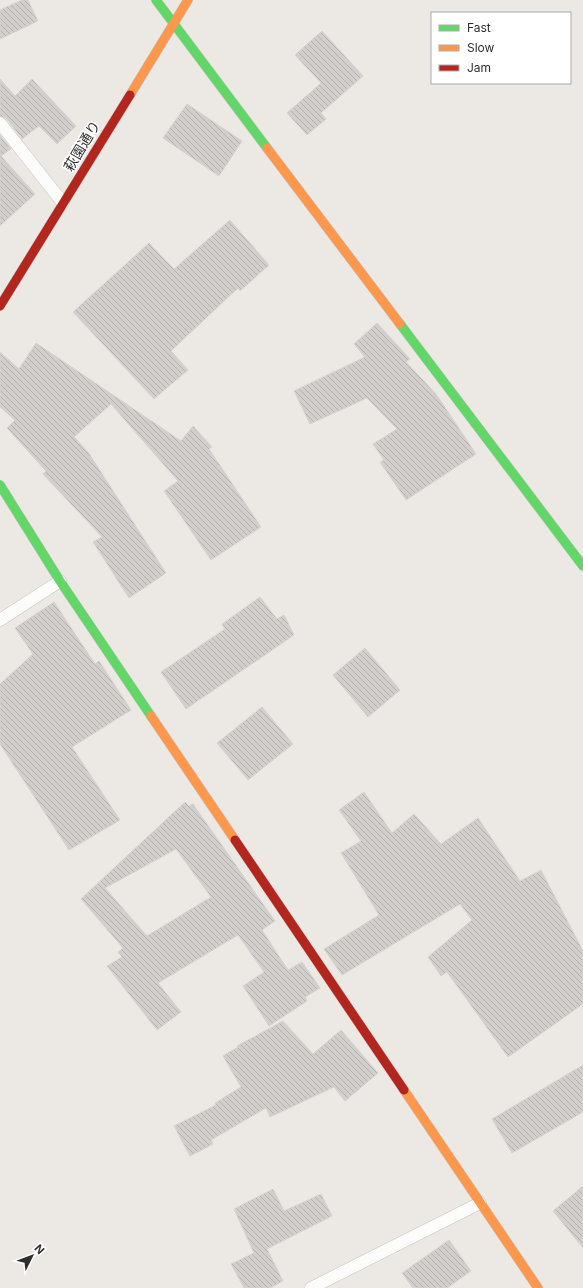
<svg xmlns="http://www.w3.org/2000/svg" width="583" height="1288" font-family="Inter,'Noto Sans JP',sans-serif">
	<defs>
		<pattern id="building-back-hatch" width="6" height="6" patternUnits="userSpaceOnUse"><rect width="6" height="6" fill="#d1cecb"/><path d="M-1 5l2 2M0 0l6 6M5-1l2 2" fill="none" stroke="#b4b1af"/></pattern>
	</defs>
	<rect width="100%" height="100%" fill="#ece8e4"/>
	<g fill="url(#building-back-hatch)" stroke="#d7d4d0" fill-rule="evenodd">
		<path d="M22,0H28L38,21L0,39V10Z"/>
		<path d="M322,31L363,76L321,113L326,119L307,135L287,113L321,83L295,55Z"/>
		<path d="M0,79L15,96L32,79L76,126L57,144L39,126L22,139L6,118L0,116Z"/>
		<path d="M187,104L242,141L219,176L163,138Z"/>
		<path d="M0,135L11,149L1,156L35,194L0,226Z"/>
		<path d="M230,220L269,265L240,291L238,288L171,351L188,370L154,399L73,312L149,243L174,269Z"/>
		<path d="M377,323L410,359L406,362L436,394L476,454L406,500L380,462L384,460L373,444L397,429L367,398L310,424L294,391L365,357L354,344Z"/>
		<path d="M36,343L181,441L193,426L212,447L209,449L261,527L211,560L164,491L178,481L111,404L74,437L88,452L166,573L129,598L93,542L102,537L43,474L46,471L7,428L15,420L0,407V352L19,369Z"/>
		<path d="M260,597L277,619L284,615L294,635L186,709L161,672L225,629L222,624Z"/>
		<path d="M54,602L95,664L99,661L131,710L72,747L120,820L69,850L0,744V684L33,654L15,628Z"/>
		<path d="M365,648L400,690L368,717L333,675Z"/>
		<path d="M262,707L293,744L248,780L217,743Z"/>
		<path d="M364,792L392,833L414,814L441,844L478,818L520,881L541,870L583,951V1004L508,1057L447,972L441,976L428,957L472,920L460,904L342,975L324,949L379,915L341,853L361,841L339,810Z"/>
		<path d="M185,802L189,806L193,804L275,921L262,930L288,970L302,962L320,988L305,997L307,1001L269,1026L243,986L264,972L238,935L158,983L181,1012L157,1030L107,966L122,957L118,952L123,948L81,899L100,881L104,887L100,881ZM176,849L211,897L147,936L105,888Z"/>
		<path d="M283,1021L313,1054L341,1030L378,1073L345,1101L334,1087L270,1117L266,1108L211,1140L213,1144L190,1156L174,1126L216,1105L215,1103L241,1087L223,1056L238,1047L237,1046Z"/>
		<path d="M583,1065V1112L512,1153L492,1119Z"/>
		<path d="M583,1186V1248L553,1211Z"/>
		<path d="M273,1189L284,1211L321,1194L332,1216L267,1249L283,1281L270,1288H244L231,1264L254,1253L234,1209Z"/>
		<path d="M449,1240L471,1271L447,1288H413L402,1273Z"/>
	</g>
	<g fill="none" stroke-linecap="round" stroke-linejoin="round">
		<defs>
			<g id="lane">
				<path d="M0,123L63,203"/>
				<path d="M0,620L60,581"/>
				<path d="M311,1288L480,1203"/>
			</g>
			<g id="fast">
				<path d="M156,0L267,148"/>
				<path d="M400,324L583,566"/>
				<path d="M0,485L60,581L151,716"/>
			</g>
			<g id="slow">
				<path d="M130,95L188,0"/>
				<path d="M267,148L400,324"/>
				<path d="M151,716L235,840"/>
				<path d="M404,1090L538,1288"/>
			</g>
			<g id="jam">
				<path d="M0,306L130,95"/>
				<path d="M235,840L404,1090"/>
			</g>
		</defs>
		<use href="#lane" stroke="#c5c4c5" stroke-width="13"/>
		<use href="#fast" stroke="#c5c4c5" stroke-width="10"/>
		<use href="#slow" stroke="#c5c4c5" stroke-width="10"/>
		<use href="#jam" stroke="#c5c4c5" stroke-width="10"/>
		<use href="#lane" stroke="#fcfcfb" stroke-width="12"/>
		<use href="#fast" stroke="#63d668" stroke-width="9"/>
		<use href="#slow" stroke="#ff974d" stroke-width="9"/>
		<use href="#jam" stroke="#b3261e" stroke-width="9"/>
	</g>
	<g text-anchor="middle" stroke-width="3.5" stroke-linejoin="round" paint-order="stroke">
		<g font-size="14" fill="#2e2e2e" stroke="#fff">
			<text transform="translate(82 146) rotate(-59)" y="5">萩園通り</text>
		</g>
	</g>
	<rect x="431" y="12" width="140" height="72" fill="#ffffff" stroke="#ababab"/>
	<rect x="439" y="25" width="20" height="6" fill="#63d668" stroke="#ababab"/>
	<text x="467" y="32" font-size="12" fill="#2e2e2e">Fast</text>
	<rect x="439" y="45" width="20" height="6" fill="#ff974d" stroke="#ababab"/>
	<text x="467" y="52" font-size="12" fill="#2e2e2e">Slow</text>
	<rect x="439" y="65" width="20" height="6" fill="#b3261e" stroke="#ababab"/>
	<text x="467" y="72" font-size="12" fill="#2e2e2e">Jam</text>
	<g transform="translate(32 1256) rotate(48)" stroke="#ffffff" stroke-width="3" paint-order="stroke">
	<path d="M0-3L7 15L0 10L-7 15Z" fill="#2e2e2e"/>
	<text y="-6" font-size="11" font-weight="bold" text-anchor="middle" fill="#2e2e2e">N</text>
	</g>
</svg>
